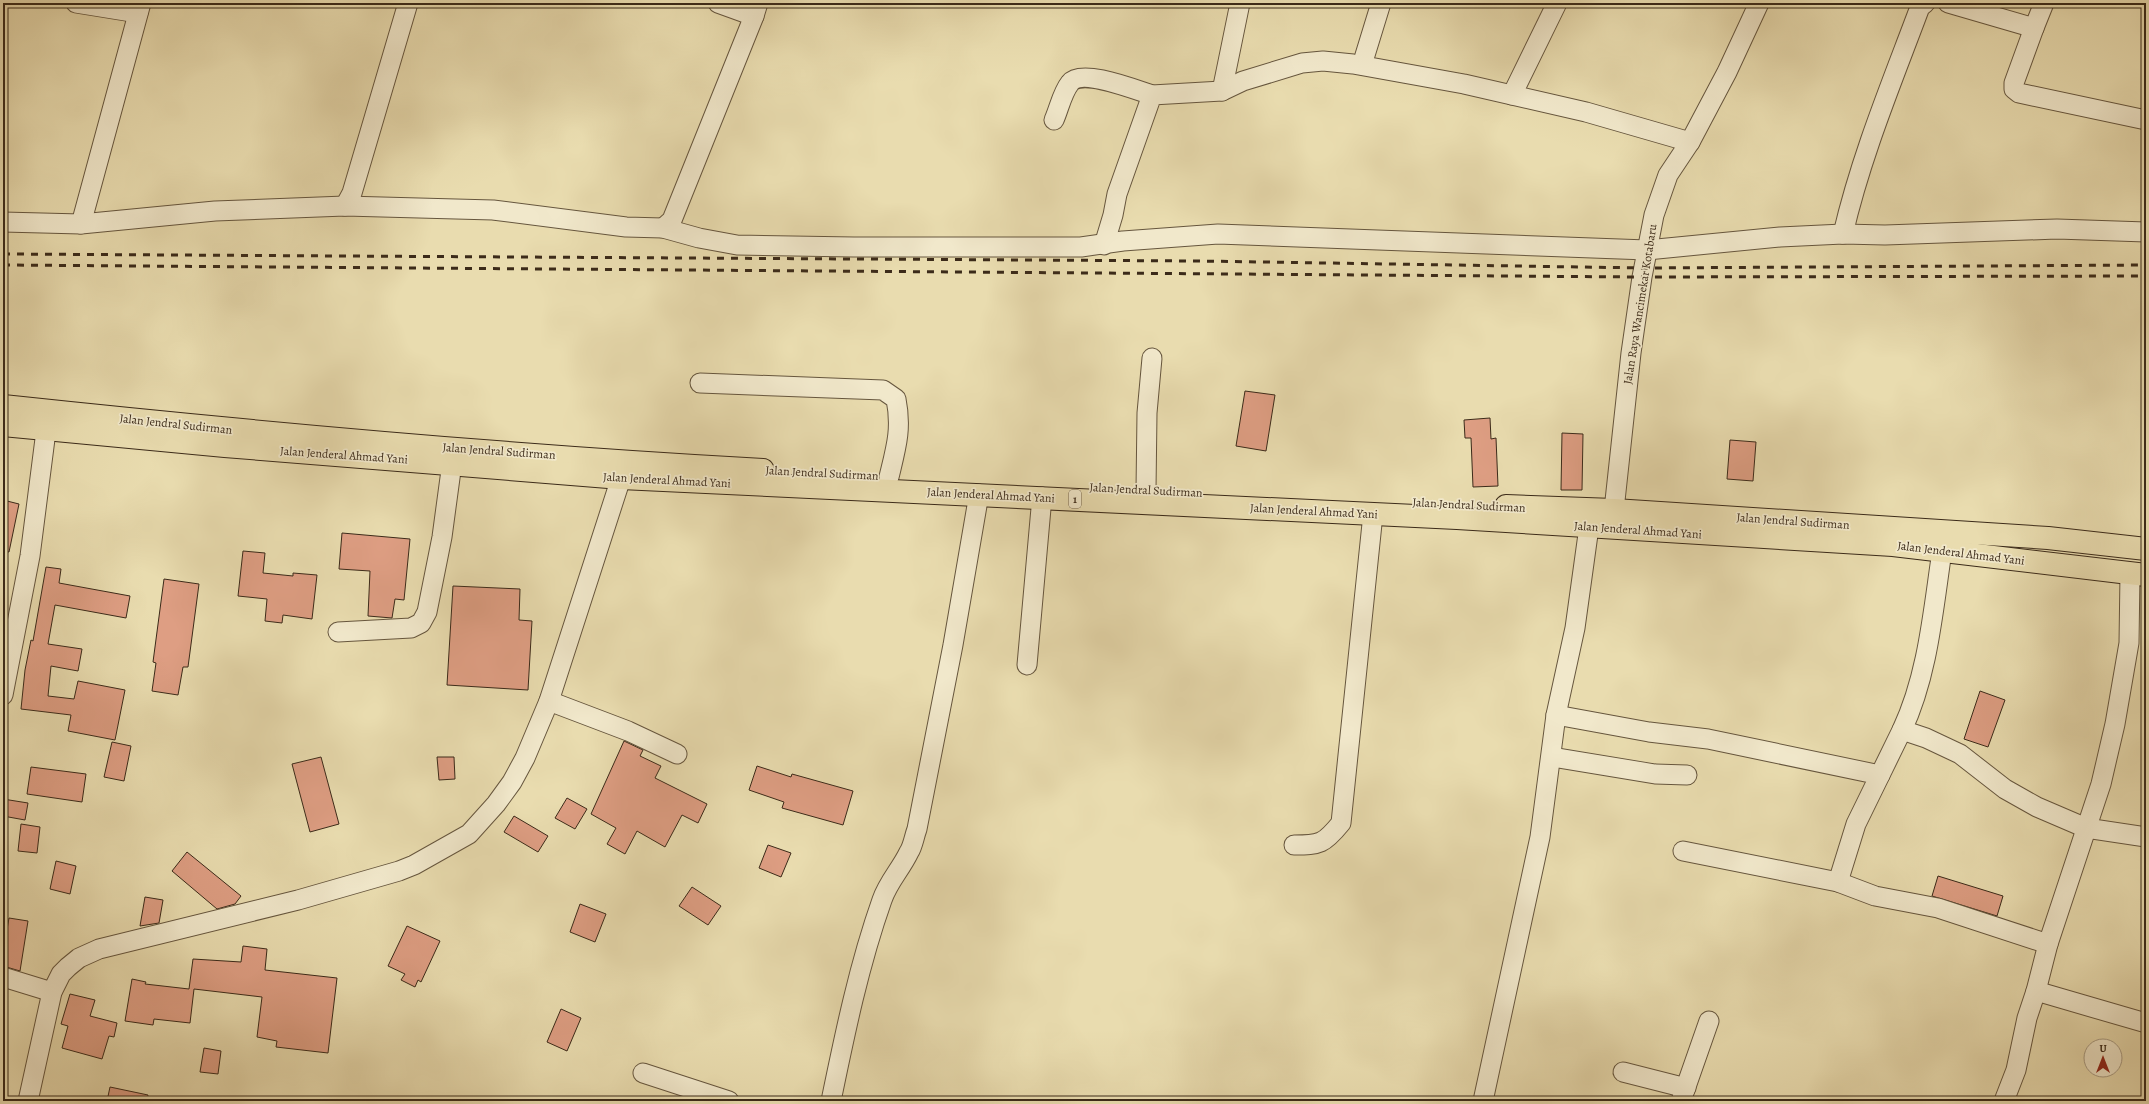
<svg xmlns="http://www.w3.org/2000/svg" width="2149" height="1104" font-family="Alegreya,serif">
	<rect width="100%" height="100%" fill="#e9dcaf"/>
	<filter id="stains"><feTurbulence type="fractalNoise" baseFrequency=".005" numOctaves="4"/><feColorMatrix values="0 0 0 0 .2 0 0 0 0 .09 0 0 0 0 .02 0 0 0 .5 -.17"/></filter>
	<radialGradient id="worn" r=".72"><stop offset=".6" stop-color="#630" stop-opacity="0"/><stop offset="1" stop-color="#630" stop-opacity=".3"/></radialGradient>
	<g fill="#de9e83" stroke="#3b2a19">
		<path d="M1245,391L1275,395L1266,451L1236,446Z"/>
		<path d="M1490,418L1491,439L1496,438L1498,486L1473,487L1471,438H1465L1464,420Z"/>
		<path d="M1562,433L1583,434L1582,490H1561Z"/>
		<path d="M1730,440L1756,442L1753,481L1727,479Z"/>
		<path d="M3,500L19,504L9,552L3,551Z"/>
		<path d="M342,533L410,539L404,600L395,599L392,618L368,616L370,571L339,569Z"/>
		<path d="M243,551L265,553L263,573L293,576V573L317,575L312,619L283,615L282,623L265,621L267,599L238,596Z"/>
		<path d="M46,567L61,569L59,583L130,596L126,618L55,605L48,644L82,649L78,671L51,666L48,696L74,699L78,681L125,690L115,740L68,731L71,715L21,709L25,670L31,640L33,641Z"/>
		<path d="M164,579L199,584L188,667H183L178,695L152,691L156,663L153,662Z"/>
		<path d="M453,586L520,589L519,620L532,621L528,690L447,685Z"/>
		<path d="M1980,691L2005,700L1988,747L1964,739Z"/>
		<path d="M624,741L643,750L640,756L661,766L655,778L707,804L698,823L682,815L665,847L637,831L625,854L607,844L616,828L591,814Z"/>
		<path d="M112,742L131,746L124,781L104,777Z"/>
		<path d="M321,757L339,824L310,832L292,764Z"/>
		<path d="M437,757H454L455,779L439,780Z"/>
		<path d="M757,766L791,777L792,774L853,791L843,825L782,808L784,802L749,790Z"/>
		<path d="M31,767L86,774L82,802L27,794Z"/>
		<path d="M567,798L587,809L575,829L555,818Z"/>
		<path d="M3,799L28,803L25,820L3,816Z"/>
		<path d="M514,816L548,836L538,852L504,832Z"/>
		<path d="M21,824L40,827L37,853L18,851Z"/>
		<path d="M768,845L791,853L781,877L759,868Z"/>
		<path d="M187,852L241,896L235,904L217,909L172,871Z"/>
		<path d="M56,861L76,866L70,894L50,889Z"/>
		<path d="M1938,876L2003,896L1997,916L1932,896Z"/>
		<path d="M692,887L721,906L708,925L679,906Z"/>
		<path d="M145,897L163,900L159,923L140,926Z"/>
		<path d="M580,904L606,914L595,942L570,932Z"/>
		<path d="M9,918L28,921L20,971L3,966V953Z"/>
		<path d="M407,926L440,941L421,982L418,980L415,987L401,980L405,974L388,966Z"/>
		<path d="M243,946L267,949L265,970L337,978L328,1053L276,1047L277,1041L257,1037L262,997L194,989L190,1023L154,1019L153,1025L125,1021L132,979L146,982L145,984L189,989L193,959L241,962Z"/>
		<path d="M70,994L95,1000L90,1016L117,1023L114,1037L109,1036L102,1059L62,1048L68,1026L61,1024Z"/>
		<path d="M561,1009L581,1018L567,1051L547,1042Z"/>
		<path d="M204,1048L221,1051L218,1074L200,1072Z"/>
		<path d="M110,1087L148,1095L147,1101H107Z"/>
	</g>
	<g fill="none" stroke-linecap="round" stroke-linejoin="round">
		<defs>
			<g id="minor">
				<path d="M76,3L138,13"/>
				<path d="M718,3L754,16L758,3"/>
				<path d="M1948,3L2034,28L2044,3"/>
				<path d="M2034,28L2014,83V89L2019,93L2146,120"/>
				<path d="M1362,65L1381,3"/>
				<path d="M1222,91L1240,3"/>
				<path d="M1512,95L1557,3"/>
				<path d="M1054,120C1059,109 1062,93 1070,83C1081,68 1136,90 1152,95"/>
				<path d="M345,206L352,193L408,3"/>
				<path d="M3,222L81,224L215,211L345,206L493,210L626,227L663,228L699,238L737,245L854,247H1081L1123,241L1218,234L1647,250L1780,237L1843,234L1885,235L2057,229L2146,232"/>
				<path d="M81,224L141,3"/>
				<path d="M663,228L672,220L754,16"/>
				<path d="M1843,234C1861,156 1892,82 1920,7L1925,3"/>
				<path d="M1104,245L1113,215L1117,194L1152,95L1222,91L1243,81L1302,63L1323,61L1353,64L1464,84L1586,112L1690,142"/>
				<path d="M700,383L883,390L896,399C902,429 896,448 889,477"/>
				<path d="M1146,490L1147,413L1152,358"/>
				<path d="M1614,510L1631,353L1642,277L1654,215L1668,175L1690,142L1727,72L1759,3"/>
				<path d="M338,632L411,628L421,623L427,612L442,537L452,463"/>
				<path d="M1027,665L1042,497"/>
				<path d="M3,695L30,556L46,431"/>
				<path d="M549,701L628,731L677,754"/>
				<path d="M1556,715L1649,732L1708,739L1880,775L1902,730L1926,738L1960,754L2005,789L2037,807L2086,828L2146,837"/>
				<path d="M1902,730C1928,675 1933,611 1942,551"/>
				<path d="M1552,757L1655,774L1687,775"/>
				<path d="M1294,845C1320,845 1324,844 1341,823L1373,514"/>
				<path d="M1683,851L1838,882L1875,896L1938,908L2048,944"/>
				<path d="M1838,882L1856,824L1880,775"/>
				<path d="M3,977L52,992"/>
				<path d="M2036,991L2146,1023"/>
				<path d="M1623,1072L1686,1088"/>
				<path d="M643,1073L729,1101"/>
				<path d="M28,1101L52,992L61,974L68,967L79,958L99,949L298,900L399,871L414,865L469,834L496,804L512,782L525,758L549,701L621,478"/>
				<path d="M831,1101C845,1033 859,965 882,900C888,882 901,869 909,852C913,846 914,837 917,829L953,645L979,494"/>
				<path d="M1483,1101L1540,837L1556,715L1575,628L1589,527"/>
				<path d="M1681,1101L1709,1021"/>
				<path d="M2004,1101L2016,1070L2027,1018L2036,991L2048,944L2101,784L2115,724L2129,643L2130,574"/>
			</g>
			<g id="highway">
				<path d="M3,406C256,433 509,456 763,470"/>
				<path d="M3,425L225,446L621,478L1457,518L1893,545L2146,575"/>
				<path d="M1506,506L1614,510L2048,538L2146,549"/>
			</g>
		</defs>
		<use href="#minor" stroke="#66563e" stroke-width="21"/>
		<use href="#highway" stroke="#3b2a19" stroke-width="24"/>
		<use href="#minor" stroke="#f1e8cb" stroke-width="19"/>
		<use href="#highway" stroke="#e9dcaf" stroke-width="22"/>
		<g stroke="#3b2a19" stroke-width="3" stroke-dasharray="7 7" stroke-linecap="butt">
			<path d="M3,254L1199,261L1644,268L2146,265"/>
			<path d="M3,265L1642,277L2146,276"/>
		</g>
	</g>
	<g text-anchor="middle" stroke-width="3.5" stroke-linejoin="round" paint-order="stroke">
		<rect fill="#f1e8cb" stroke="#72634e" stroke-width="1" x="1069" y="490" width="12" height="18" rx="3"/>
		<g font-size="11" font-weight="bold" fill="#3b2a19">
			<text x="1075" y="503">1</text>
		</g>
		<g font-size="12" fill="#3b2a19" stroke="#f1e8cb">
			<text transform="translate(1640 304) rotate(-81)" y="4">Jalan Raya Wancimekar Kotabaru</text>
			<text transform="translate(176 424) rotate(6)" y="4">Jalan Jendral Sudirman</text>
			<text transform="translate(499 451) rotate(4)" y="4">Jalan Jendral Sudirman</text>
			<text transform="translate(344 455) rotate(4)" y="4">Jalan Jenderal Ahmad Yani</text>
			<text transform="translate(822 473) rotate(3)" y="4">Jalan Jendral Sudirman</text>
			<text transform="translate(667 480) rotate(3)" y="4">Jalan Jenderal Ahmad Yani</text>
			<text transform="translate(1146 490) rotate(3)" y="4">Jalan Jendral Sudirman</text>
			<text transform="translate(991 495) rotate(3)" y="4">Jalan Jenderal Ahmad Yani</text>
			<text transform="translate(1469 505) rotate(3)" y="4">Jalan Jendral Sudirman</text>
			<text transform="translate(1314 511) rotate(3)" y="4">Jalan Jenderal Ahmad Yani</text>
			<text transform="translate(1793 521) rotate(4)" y="4">Jalan Jendral Sudirman</text>
			<text transform="translate(1638 530) rotate(4)" y="4">Jalan Jenderal Ahmad Yani</text>
			<text transform="translate(1961 553) rotate(7)" y="4">Jalan Jenderal Ahmad Yani</text>
		</g>
	</g>
	<rect width="2149" height="1104" fill="none" stroke="#e9dcaf" stroke-width="16"/>
	<rect x="4" y="4" width="2141" height="1096" fill="none" stroke="#3b2a19" stroke-width="2"/>
	<rect x="8" y="8" width="2133" height="1088" fill="none" stroke="#3b2a19"/>
	<g transform="translate(2103 1058)"><circle r="19" fill="#f1e8cb" stroke="#a89c84"/>
	<path d="M0-3L7 15L0 10L-7 15Z" fill="#8f2418"/>
	<text y="-6" font-size="11" font-weight="bold" text-anchor="middle" fill="#3b2a19">U</text>
	</g>
	<rect width="100%" height="100%" filter="url(#stains)"/>
	<rect width="100%" height="100%" fill="url(#worn)"/>
</svg>
